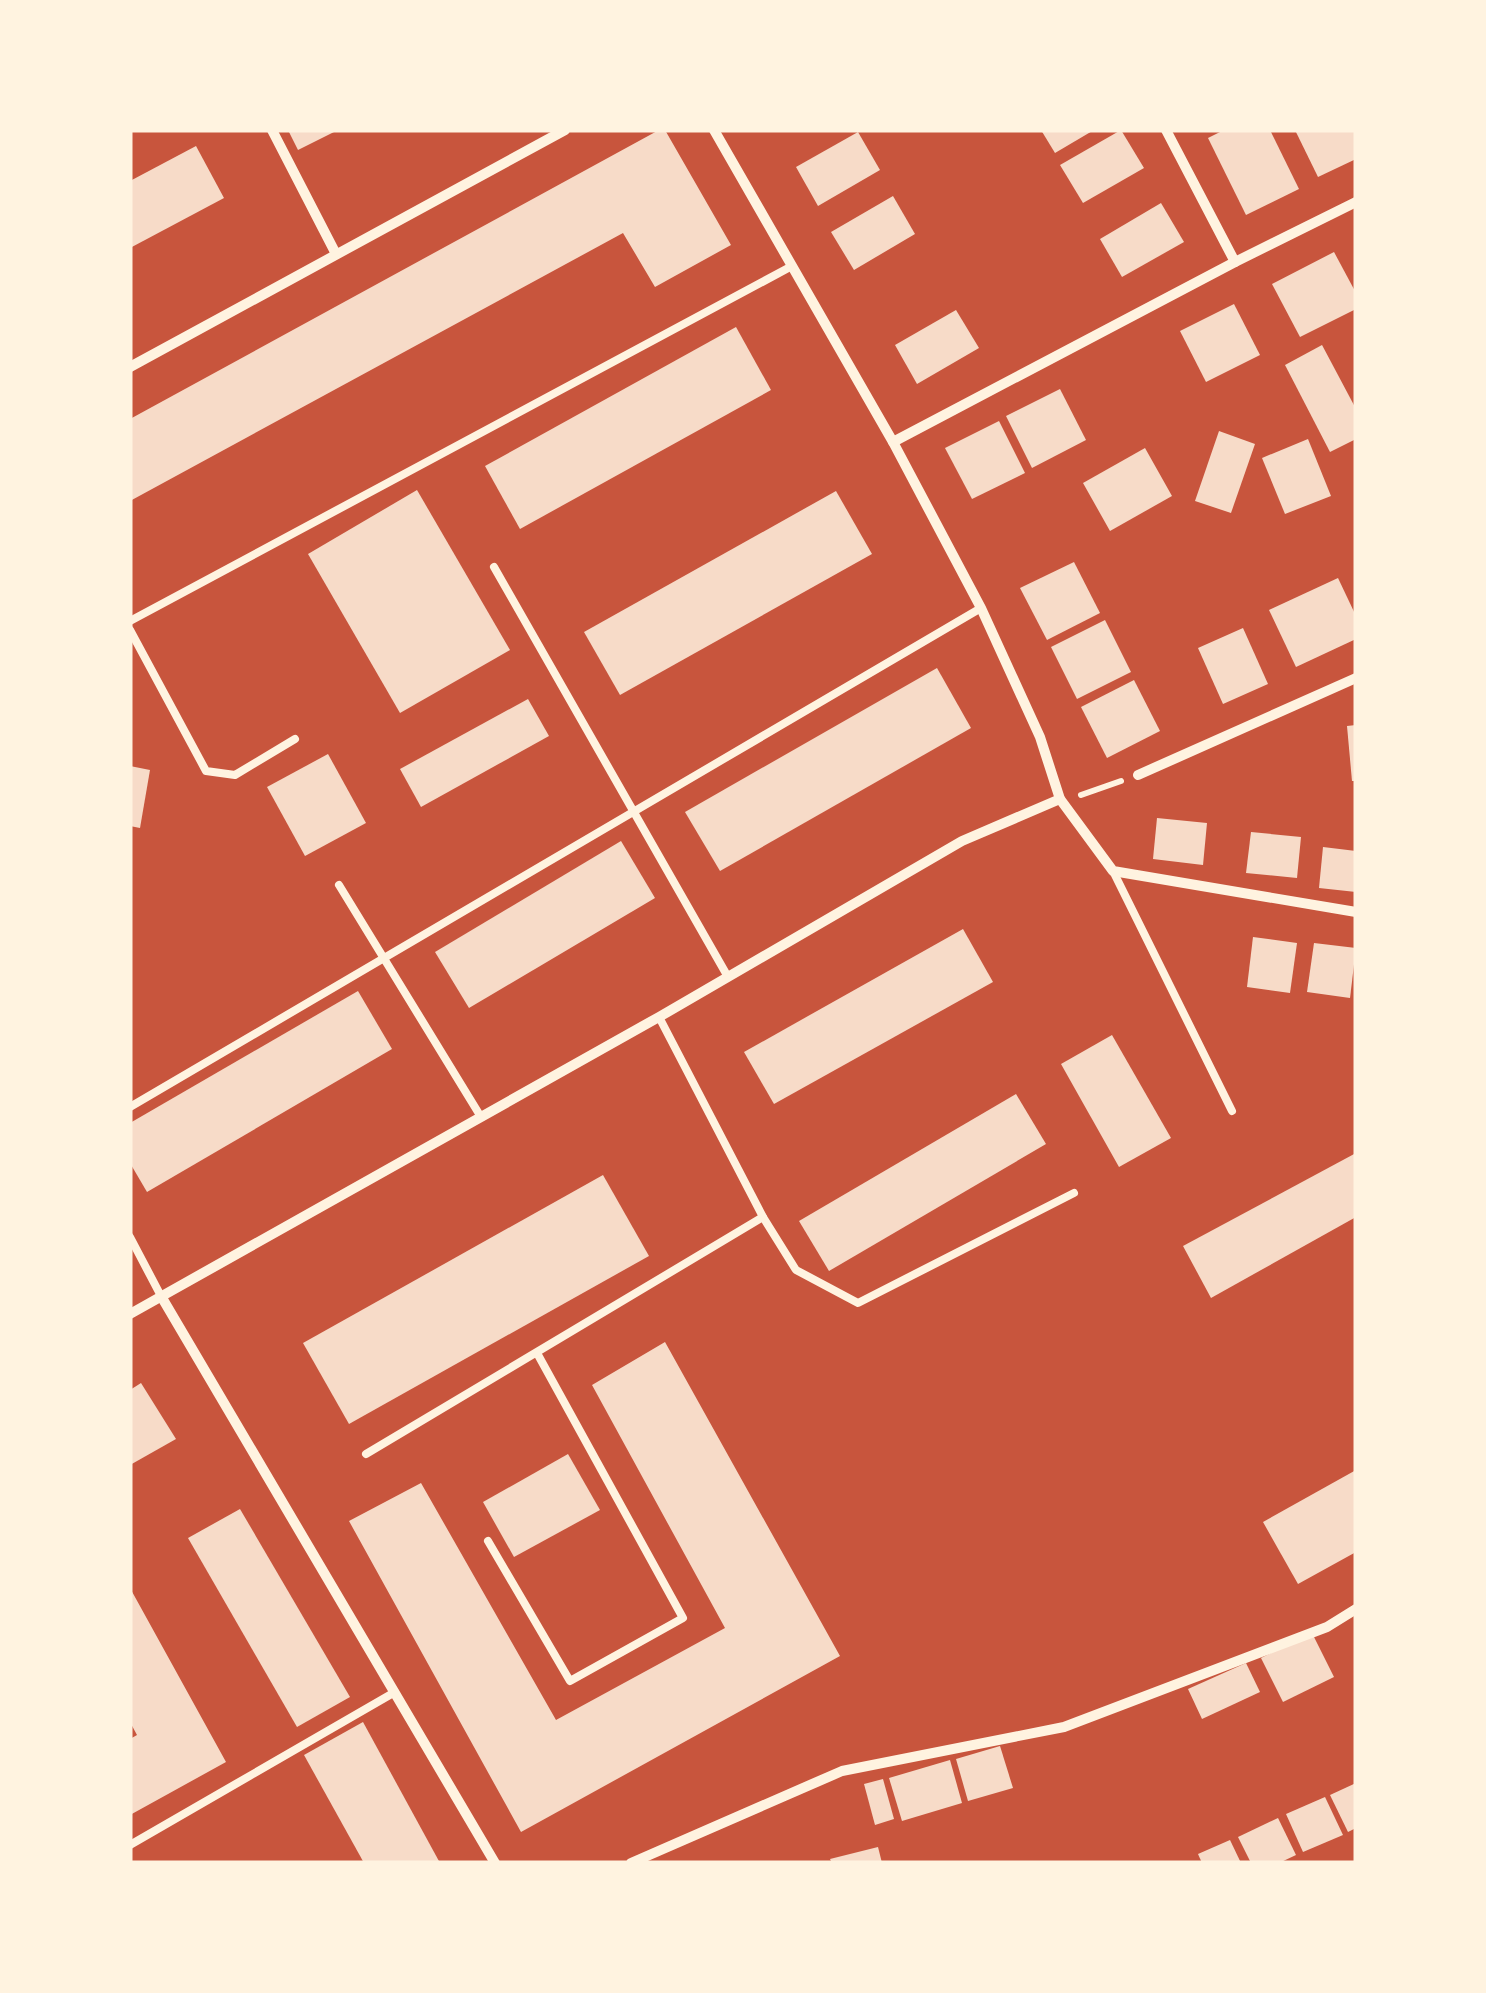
<svg xmlns="http://www.w3.org/2000/svg" width="1486" height="1993" font-family="'Nunito Sans',sans-serif">
	<rect width="100%" height="100%" fill="#c8553d"/>
	<g fill="#f7dbc8">
		<path d="M288,130H338L298,150Z"/>
		<path d="M659,130H665L731,245L655,287L623,233L130,501V419Z"/>
		<path d="M1041,130H1094L1055,153Z"/>
		<path d="M1121,130L1144,168L1083,203L1060,165Z"/>
		<path d="M1224,130H1270L1299,189L1246,215L1208,138Z"/>
		<path d="M1295,130H1354L1356,159L1318,177Z"/>
		<path d="M858,132L880,170L818,206L796,167Z"/>
		<path d="M196,146L224,198L130,248V181Z"/>
		<path d="M893,196L915,234L854,270L831,232Z"/>
		<path d="M1161,203L1184,242L1122,277L1100,239Z"/>
		<path d="M1334,252L1356,293V309L1300,337L1272,284Z"/>
		<path d="M1234,304L1260,355L1206,382L1180,331Z"/>
		<path d="M956,310L979,348L917,384L895,345Z"/>
		<path d="M736,327L771,390L520,529L485,466Z"/>
		<path d="M1322,345L1356,409V439L1330,452L1285,365Z"/>
		<path d="M1060,389L1086,440L1032,468L1006,416Z"/>
		<path d="M999,421L1025,473L972,499L945,448Z"/>
		<path d="M1219,431L1255,444L1231,513L1195,501Z"/>
		<path d="M1308,439L1331,496L1285,514L1262,458Z"/>
		<path d="M1145,448L1172,496L1110,531L1083,483Z"/>
		<path d="M417,490L510,650L400,713L308,554Z"/>
		<path d="M836,491L872,554L620,695L584,632Z"/>
		<path d="M1074,562L1100,613L1047,640L1020,588Z"/>
		<path d="M1338,578L1356,616V639L1296,667L1269,610Z"/>
		<path d="M1105,620L1131,672L1077,699L1051,647Z"/>
		<path d="M1243,628L1268,684L1223,704L1198,648Z"/>
		<path d="M937,668L971,728L720,871L685,812Z"/>
		<path d="M1134,680L1160,731L1107,758L1081,707Z"/>
		<path d="M528,699L549,736L421,807L400,769Z"/>
		<path d="M1356,725V781H1352L1347,726Z"/>
		<path d="M328,754L366,823L305,856L267,787Z"/>
		<path d="M130,766L150,770L140,828L130,826Z"/>
		<path d="M1157,818L1207,823L1203,865L1153,859Z"/>
		<path d="M1251,832L1301,837L1297,878L1246,873Z"/>
		<path d="M621,841L655,898L469,1008L435,952Z"/>
		<path d="M1323,847L1356,851V892L1319,888Z"/>
		<path d="M963,929L993,982L774,1104L744,1052Z"/>
		<path d="M1253,937L1297,943L1290,993L1247,987Z"/>
		<path d="M1314,943L1356,948L1350,998L1307,992Z"/>
		<path d="M358,991L392,1049L147,1192L130,1163V1123Z"/>
		<path d="M1112,1035L1171,1138L1119,1167L1061,1064Z"/>
		<path d="M1016,1094L1046,1144L829,1271L799,1221Z"/>
		<path d="M1356,1153V1217L1211,1298L1183,1246Z"/>
		<path d="M603,1175L649,1256L349,1424L303,1343Z"/>
		<path d="M665,1342L840,1656L521,1832L349,1521L421,1483L556,1720L725,1628L592,1385Z"/>
		<path d="M141,1383L176,1439L130,1465V1390Z"/>
		<path d="M568,1454L600,1510L514,1557L483,1502Z"/>
		<path d="M1356,1470V1552L1298,1584L1263,1522Z"/>
		<path d="M240,1509L350,1697L297,1727L188,1538Z"/>
		<path d="M130,1588L226,1762L130,1815V1739L137,1735L130,1722Z"/>
		<path d="M1312,1633L1334,1677L1283,1702L1261,1658Z"/>
		<path d="M1246,1663L1260,1692L1202,1719L1188,1689Z"/>
		<path d="M363,1722L440,1863H364L304,1755Z"/>
		<path d="M1000,1746L1013,1788L968,1801L956,1759Z"/>
		<path d="M950,1760L962,1803L902,1821L889,1778Z"/>
		<path d="M883,1779L894,1819L875,1825L864,1784Z"/>
		<path d="M1356,1783V1828L1348,1832L1330,1795Z"/>
		<path d="M1325,1797L1343,1835L1303,1852L1286,1814Z"/>
		<path d="M1278,1818L1296,1855L1279,1863H1251L1238,1837Z"/>
		<path d="M1230,1840L1241,1863H1202L1198,1854Z"/>
		<path d="M878,1847L882,1863H832L830,1859Z"/>
	</g>
	<g fill="none" stroke-linecap="round" stroke-linejoin="round">
		<path stroke="#fff3e0" stroke-width="6" d="M1081,795L1121,781"/>
		<g stroke="#fff3e0" stroke-width="8">
			<path d="M494,567L728,977"/>
			<path d="M130,621L792,266"/>
			<path d="M130,630L206,771L235,775L295,739"/>
			<path d="M1113,871L1232,1111"/>
			<path d="M339,885L481,1117"/>
			<path d="M130,1107L981,608"/>
			<path d="M763,1217L796,1270L858,1303L1074,1193"/>
			<path d="M130,1237L161,1296"/>
			<path d="M366,1454L763,1217L659,1017"/>
			<path d="M488,1541L570,1681L683,1618L537,1353"/>
			<path d="M130,1845L395,1692"/>
		</g>
		<g stroke="#fff3e0" stroke-width="10">
			<path d="M272,130L336,254"/>
			<path d="M714,130L893,442L981,608L1040,737L1060,799L1113,871L1356,912"/>
			<path d="M1166,130L1235,262"/>
			<path d="M130,367L565,130"/>
			<path d="M893,442L1235,262L1356,202"/>
			<path d="M1138,775L1356,678"/>
			<path d="M161,1296L495,1863"/>
			<path d="M130,1314L659,1017L962,841L1060,799"/>
			<path d="M631,1863L842,1771L1064,1727L1327,1627L1356,1609"/>
		</g>
	</g>
	<rect width="1486" height="1993" fill="none" stroke="#fff3e0" stroke-width="265"/>
</svg>
